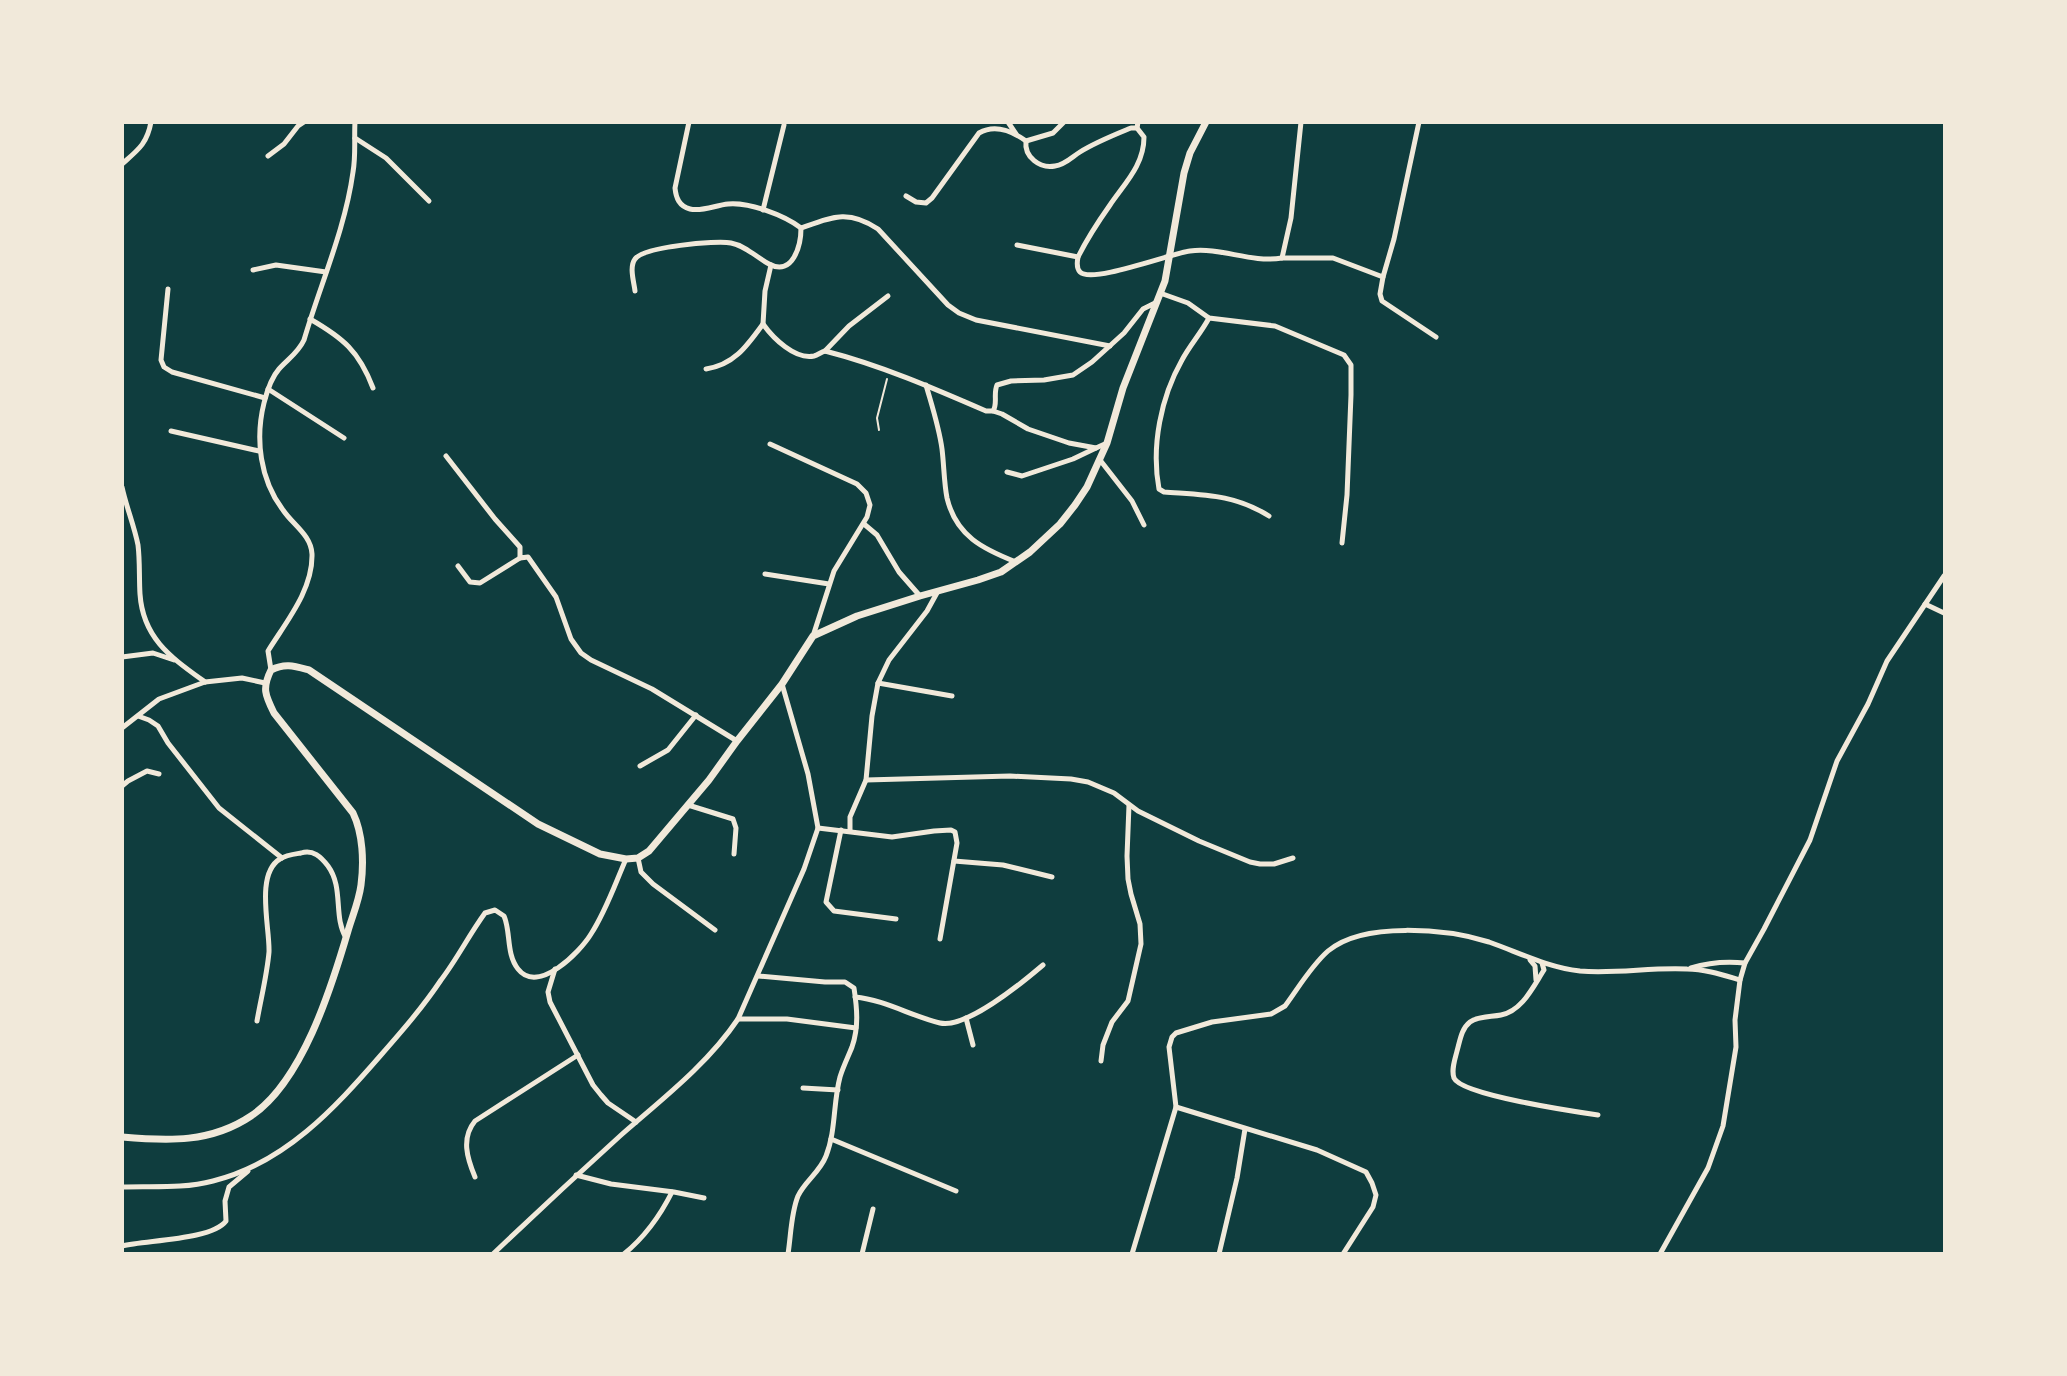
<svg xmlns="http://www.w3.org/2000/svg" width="2067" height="1376" font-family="Barlow,sans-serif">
	<rect width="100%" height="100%" fill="#0f3d3e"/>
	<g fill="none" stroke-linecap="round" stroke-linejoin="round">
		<path stroke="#f1e9da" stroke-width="2" d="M879,430L877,418L887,379"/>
		<g stroke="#f1e9da" stroke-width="5">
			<path d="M689,122L675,188C676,198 679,206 690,209C702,212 716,205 728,204C749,202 784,215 801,228"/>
			<path d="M1008,122L1016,134"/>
			<path d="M1138,122L1137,128L1144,137C1144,165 1125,183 1110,205C1098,222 1087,239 1078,257C1077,262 1076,268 1080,272C1092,284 1172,253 1190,251C1221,247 1250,263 1282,258L1291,218L1301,122"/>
			<path d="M355,138L386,158L429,201"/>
			<path d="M1026,141C1024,157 1040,169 1055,166C1065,165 1072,157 1080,152C1096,142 1114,135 1131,128H1137"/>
			<path d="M268,156L284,144L298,126L304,122"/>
			<path d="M122,164C138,150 147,144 151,122"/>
			<path d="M906,196L916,202L926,203L932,198L979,133C995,124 1012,131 1026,141L1053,133L1064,122"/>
			<path d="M763,210L784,125"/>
			<path d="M801,228C832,217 848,209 878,229L948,305L959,313L976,320L1110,346"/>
			<path d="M1017,245L1078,257"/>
			<path d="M1282,258H1333L1383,277L1394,239L1419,122"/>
			<path d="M253,270L276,265L326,272"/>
			<path d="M1383,277L1380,294L1382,301L1436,337"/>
			<path d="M168,289L161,360L164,367L172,372L265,398"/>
			<path d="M635,291C634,282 629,267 635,259C643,247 716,240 731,243C746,246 756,257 769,264C793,277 801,245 801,228"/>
			<path d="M1160,293L1188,303L1209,318L1275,326L1344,355L1351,365V395L1347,495L1342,543"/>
			<path d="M1209,318C1201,333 1190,345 1182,360C1161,397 1151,446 1159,489L1164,492C1203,495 1234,494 1269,516"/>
			<path d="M310,319C343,338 359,351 373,388"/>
			<path d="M763,324L765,291L771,265"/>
			<path d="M825,351L849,326L888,296"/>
			<path d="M706,369C734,365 747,346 763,324C773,338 795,360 814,356C818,355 821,352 825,351C880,365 933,388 986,411H993C998,404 993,394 997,385L1011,381L1044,380L1073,375L1092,362L1124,333L1143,309L1155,303"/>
			<path d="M926,385C932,406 939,427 942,449C944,465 944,483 947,498C956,536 983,549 1016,562"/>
			<path d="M268,389L344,438"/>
			<path d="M993,411L1002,414L1028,429L1069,443L1096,448L1107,443"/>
			<path d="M171,431L259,451"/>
			<path d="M770,444L857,484L866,493L870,505L867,517L834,571L813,636"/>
			<path d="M446,456L495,519L520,547V558L528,557L556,597L571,639L581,653L591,660L652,689L737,741"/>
			<path d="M1100,460L1132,501L1144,525"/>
			<path d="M1007,472L1022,476L1073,459L1096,448"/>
			<path d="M122,487C126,506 134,525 138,545C140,561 139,578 140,594C143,639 172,658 205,682"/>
			<path d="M864,524L877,535L899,572L920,596"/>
			<path d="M458,566L470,582L480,583L520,558"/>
			<path d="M765,574L829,584"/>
			<path d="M1925,604L1944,613"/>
			<path d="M122,657L153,653L174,660"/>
			<path d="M271,670L268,651C286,622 313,590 312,554C311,535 293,525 283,510C260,480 255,439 264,403C267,391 271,378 279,369C288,359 298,353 304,340C320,285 345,230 353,172C356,155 354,139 355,122"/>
			<path d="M878,683L952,696"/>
			<path d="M138,716L149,720L158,726L168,743L219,808L282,858"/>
			<path d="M122,728L159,699L205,682L242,678L265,683"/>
			<path d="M640,766L668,750L696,715"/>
			<path d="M866,780L1010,776L1071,779L1088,782L1114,793L1138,811L1199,841L1250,862L1260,864H1274L1293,858"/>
			<path d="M122,786L128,781L147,771L159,774"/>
			<path d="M688,805L733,819L736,828L734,854"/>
			<path d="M818,828L892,837L934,831L951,830L955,832L957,843L940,939"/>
			<path d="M841,830L826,902L834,911L896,919"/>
			<path d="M850,831V817L866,780L872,716L878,683L889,660L927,611L938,591"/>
			<path d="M638,858L641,872L653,884L715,930"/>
			<path d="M954,861L1003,865L1052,877"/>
			<path d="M1530,960L1535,966L1536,980"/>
			<path d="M1542,963L1544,970C1533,987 1522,1011 1501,1015C1491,1017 1478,1016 1470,1022C1461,1029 1460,1041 1457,1051C1455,1059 1451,1070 1454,1078C1461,1095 1577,1112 1598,1115"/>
			<path d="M1691,968C1710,962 1726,961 1745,963"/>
			<path d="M555,969L548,992L550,1002L593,1085L601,1095L608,1103L636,1122"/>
			<path d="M758,976L825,982H845L854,988C857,1008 859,1027 852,1047C848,1057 843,1067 840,1077C833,1103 836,1131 826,1156C820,1172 805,1181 798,1196C791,1213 791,1235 788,1254"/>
			<path d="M855,997C885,1000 911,1016 940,1023C966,1029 1023,982 1043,965"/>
			<path d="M966,1018L973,1045"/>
			<path d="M738,1019H787L856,1028"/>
			<path d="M257,1021C261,998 267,975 269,952C270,928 255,874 280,859C286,855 295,854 301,853C313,849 321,857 328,866C344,888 333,916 346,938"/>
			<path d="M1101,1061L1103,1045L1112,1022L1128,1001L1141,944L1140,924L1131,894L1128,879L1127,856L1129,805"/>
			<path d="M803,1088L838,1090"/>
			<path d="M1176,1107L1317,1150L1366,1172L1372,1183L1376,1195L1373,1207L1343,1254"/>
			<path d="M831,1139L956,1191"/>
			<path d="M576,1175L611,1184L674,1192L704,1198"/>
			<path d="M475,1177C467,1158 461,1138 475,1121L578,1055"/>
			<path d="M122,1187C153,1186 183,1189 213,1181C285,1163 334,1109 381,1055C402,1031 423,1007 441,980C457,959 469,935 485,913L495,910L504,916C511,932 506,954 518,969C538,995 580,952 591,934C606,911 615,884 626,859"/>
			<path d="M122,1246C147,1240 212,1240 226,1221L225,1201L229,1187L248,1171"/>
			<path d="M493,1254C535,1214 577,1175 620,1136C661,1100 707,1065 738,1019L804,869L818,828L808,774L782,684"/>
			<path d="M624,1254C646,1236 660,1216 672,1192"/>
			<path d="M862,1254L873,1209"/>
			<path d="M1132,1254L1176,1107L1169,1047L1172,1037L1176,1033L1212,1022L1271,1014L1285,1006C1299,987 1311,966 1328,951C1363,921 1447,929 1489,942C1520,953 1547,967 1580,971C1616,974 1652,967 1687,969C1705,969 1723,975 1740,980"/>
			<path d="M1219,1254L1237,1178L1245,1129"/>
			<path d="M1660,1254L1708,1168L1723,1126L1736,1047L1735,1020L1740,980L1745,963L1764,929L1810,840L1837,761L1868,704L1887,661L1944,576"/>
		</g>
		<path stroke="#f1e9da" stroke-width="7" d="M122,1137C168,1141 211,1143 251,1116C302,1082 331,989 348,931C352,917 359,901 361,885C364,862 363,834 353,813L274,713C265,695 262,688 271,670C285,663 294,666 309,670L538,824L600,854L626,859L638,858L649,851L709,780L737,741L782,684L813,636L857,616L920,596L978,580L1001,572L1030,552L1060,524L1075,505L1087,487L1107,443L1123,388L1165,281L1184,173L1190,153L1206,122"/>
	</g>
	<rect width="2067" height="1376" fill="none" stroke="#f1e9da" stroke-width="248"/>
</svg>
